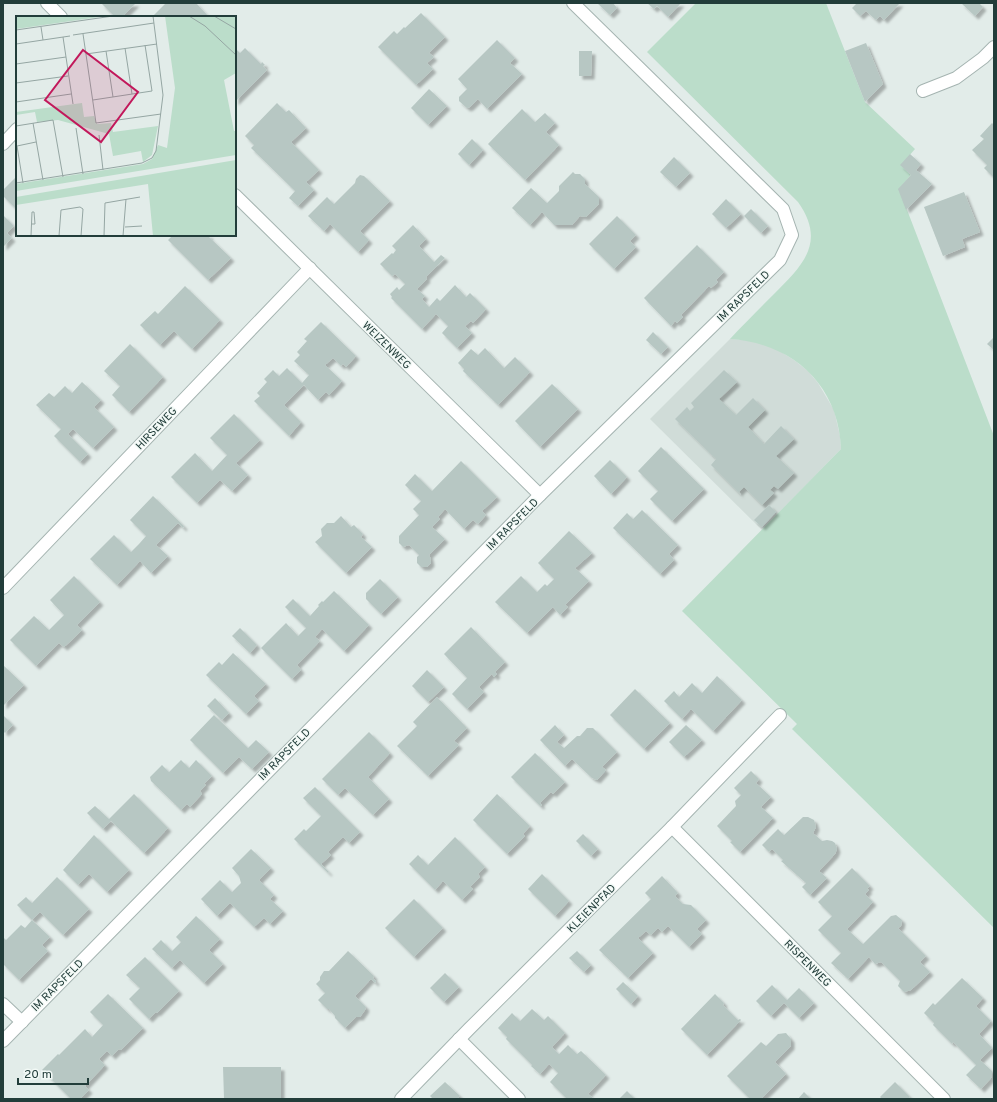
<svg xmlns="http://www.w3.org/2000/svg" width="997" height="1102" font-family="Overpass,sans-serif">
	<defs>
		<filter id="shadow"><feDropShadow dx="3.5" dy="3.5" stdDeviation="1" flood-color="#0004"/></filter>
	</defs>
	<rect width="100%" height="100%" fill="#e2ece9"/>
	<path fill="#d0dcd8" d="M730,339L746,340L760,343L778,350L794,360L808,371L818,383L834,410L840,436L841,449L762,530L650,419Z"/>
	<path fill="#bbddca" d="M696,3H826L865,102L915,149L901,165L911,175L899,189L994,436V928L792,729L797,724L682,611L841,449C839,385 792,343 730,339C744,324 758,310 773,295C802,266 827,243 798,202L647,52Z"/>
	<g fill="#b7c7c3" filter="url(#shadow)">
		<path d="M101,3H136L122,17H115Z"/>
		<path d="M166,3H196L209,17H152Z"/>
		<path d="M597,3H613L617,8L610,15Z"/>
		<path d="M647,3H681L668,17L657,6L654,9Z"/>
		<path d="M857,3H900L884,20L880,16L876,20L866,11L860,16L852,8Z"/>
		<path d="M961,3H979L983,7L975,16Z"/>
		<path d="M421,13L445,37L429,53L434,57L427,63L433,69L416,85L378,47L394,31L397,34L404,27L405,28Z"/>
		<path d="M497,40L515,58L510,63L522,74L487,109L478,99L470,107L467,108L459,101V97L467,89L458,79Z"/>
		<path d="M866,43L883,84L865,102L845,51Z"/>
		<path d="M235,48L240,53L245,48L261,64L262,62L265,65L263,66L267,70L235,102Z"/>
		<path d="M579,51H592L591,76H579Z"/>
		<path d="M429,89L447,106L428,125L411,108Z"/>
		<path d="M277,103L286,112L289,110L306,128L291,142L319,170L306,182L314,190L298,206L289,198L295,191L251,148L254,145L245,136Z"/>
		<path d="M522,109L535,122L545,113L555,123L546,132L559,145L525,180L488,144Z"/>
		<path d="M992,123L994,125V178L984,168L987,165L972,150L984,139L980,136Z"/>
		<path d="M472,139L483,150L469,165L458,154Z"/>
		<path d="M910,154L921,164L916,170L932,184L906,210L898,189L911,175L900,165Z"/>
		<path d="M674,157L690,173L676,187L660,172Z"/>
		<path d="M573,172L575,174H580L585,179V184L599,197V204L586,217L580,216L572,225H554L542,212L530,225L512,208L531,188L547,203L559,191V186Z"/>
		<path d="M360,175L364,176L390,201L360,231L369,240L358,252L330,224L324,231L308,216L327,197L334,204L355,183L356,179Z"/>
		<path d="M17,176V210L3,196V190Z"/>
		<path d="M964,192L980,232L962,239L965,247L943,256L924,207Z"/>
		<path d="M726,199L741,214L726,228L712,214Z"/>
		<path d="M751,209L768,226L761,233L744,216Z"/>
		<path d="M3,215L14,226L7,233L12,238L3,247Z"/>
		<path d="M617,216L636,235L630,241L636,247L614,269L589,244Z"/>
		<path d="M413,225L426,239L419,246L434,262L441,255L445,258L426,277L427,279L417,289L425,296L422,299L429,307L437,298L440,301L455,285L466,297L470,293L486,309L473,323L471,321L465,326L472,333L457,348L442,333L448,326L436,314L422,329L391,298L392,297L390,294L397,287L399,290L405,284L395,274L392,276L380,264L392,253L393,254L396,250L392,246Z"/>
		<path d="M173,235H210L209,237L231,258L208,280L168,240Z"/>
		<path d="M697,245L724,272L716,280L718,282L711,288L709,286L681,315L683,317L677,323L675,321L671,326L644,298Z"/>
		<path d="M185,286L220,320L192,349L174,331L160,345L140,325L155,311L158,314Z"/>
		<path d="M321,322L356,356L346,367L343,364L341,366L333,358L325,365L342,381L329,395L326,392L318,400L304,385L284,405L301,422L289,436L254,401L260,396L257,393L267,382L264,379L273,370L279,376L287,368L302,383L309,375L294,361L300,355L297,352L307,341L304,339Z"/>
		<path d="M653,332L668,347L661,354L646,340Z"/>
		<path d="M994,337V350L987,344Z"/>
		<path d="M130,344L163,377L129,412L112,395L120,386L104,371Z"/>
		<path d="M485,348L504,368L515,357L530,372L498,405L463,371L464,369L458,363L471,349L478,355Z"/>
		<path d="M724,370L737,382L719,399L736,415L753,398L765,410L748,427L764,444L781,426L794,439L776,456L794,473L778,489L774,486L770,490L774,493L762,505L744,487L739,492L741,495L711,465L716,459L675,419L687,407L690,411L694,407L691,403Z"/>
		<path d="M82,382L101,400L94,407L114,427L93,448L73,429L68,434L88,454L80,462L54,436L61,429L36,405L49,393L54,397L65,386L72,393Z"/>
		<path d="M552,384L578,409L540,447L515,421Z"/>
		<path d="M234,414L260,440L236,463L248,475L232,491L220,480L197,503L171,477L195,453L212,471L227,455L210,438Z"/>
		<path d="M661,447L704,489L672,521L650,499L658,491L638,471Z"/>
		<path d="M610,460L627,477L611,494L594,476Z"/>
		<path d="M461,461L497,497L482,511L486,515L478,524L473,520L464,529L445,509L438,517L440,519L432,527L445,539L429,555L430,557L431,563L427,567H421L417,563V557L419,555L409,545L403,547L399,543V536L419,515L413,509L421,501L405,485L415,474L432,491Z"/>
		<path d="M153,496L184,526L183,528L178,523L156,545L168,556L151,573L140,561L117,585L90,559L114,535L131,552L139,544L146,536L130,520Z"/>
		<path d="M769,505L776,512L762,527L754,520Z"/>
		<path d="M642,510L678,545L669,554L674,560L660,574L613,528L627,513L633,519Z"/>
		<path d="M341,516L351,527L354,525L363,534L361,537L372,547L346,573L315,542L322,536L321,529L327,523H334Z"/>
		<path d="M569,531L592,553L575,568L589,581L565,605L568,607L560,615L553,607L527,633L495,602L521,576L537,592L545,584L547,586L554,579L538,563Z"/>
		<path d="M74,576L100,602L77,625L82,630L73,639L64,647L59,643L36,666L10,640L34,616L49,630L64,615L50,600Z"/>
		<path d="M380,579L398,597L381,614L366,599V593Z"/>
		<path d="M334,591L369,625L344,651L322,629L315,637L320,641L297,665L301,670L292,679L261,648L286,623L298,636L306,628L285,607L293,599L310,616L319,606L318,605L322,601L323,602Z"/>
		<path d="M471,627L505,662L495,672L497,674L494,677L492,674L479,687L484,692L467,709L452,694L467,678L444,654Z"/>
		<path d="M240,628L257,645L250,653L232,636Z"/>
		<path d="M233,653L266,684L254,696L259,701L246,714L206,675L219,662L222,665Z"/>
		<path d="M3,665L24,685L3,706Z"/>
		<path d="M427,670L444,687L428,702L412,686Z"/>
		<path d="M717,676L742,700L713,731L691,709L682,719L664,701L674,691L679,697L692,683L702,693Z"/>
		<path d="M635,689L670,723L644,749L610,715Z"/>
		<path d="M437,697L467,728L454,741L459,745L428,776L397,746L417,726L413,722Z"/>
		<path d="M215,698L229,713L222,720L207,706Z"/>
		<path d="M3,715L13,725L5,733L3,731Z"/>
		<path d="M214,715L248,748L256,740L269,752L252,769L239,757L223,773L190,740Z"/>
		<path d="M555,725L564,735L557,742L564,748L577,736H580L587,728H593L617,752L602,767L606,770L597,780L592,778L572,759L565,766L540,740Z"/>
		<path d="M686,725L702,740L684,757L669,742Z"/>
		<path d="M369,732L390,753L368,777L389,799L373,815L345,788L338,795L322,779Z"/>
		<path d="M535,753L565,782L553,794L551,792L540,803L542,805L540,806L511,777Z"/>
		<path d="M181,760L189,768L196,760L212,776L204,784L206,785L200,791L202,794L190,807L187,804L181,810L151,781L150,777L162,765L169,772Z"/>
		<path d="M751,771L759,779L756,783L771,797L761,807L773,818L740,852L730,842L732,841L717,826L736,806L735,801L741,795L734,788Z"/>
		<path d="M315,787L360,832L349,843L343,837L328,852L331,855L321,864L329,872L328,873L294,839L304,829L306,831L321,816L303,798Z"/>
		<path d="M134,794L168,828L144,853L111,821L103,829L87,813L95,806L109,819Z"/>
		<path d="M497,794L530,826L523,834L525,836L507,854L473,820Z"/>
		<path d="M803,817H808L814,820L816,827L813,833L822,841L827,840L832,841L835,843L837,849L835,854L819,871L827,878L810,895L802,887L806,883L781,861L783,860L772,849L769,852L762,845L778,829L784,835Z"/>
		<path d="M583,834L598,849L591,856L576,841Z"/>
		<path d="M94,835L129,870L107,892L89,874L78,885L63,870Z"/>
		<path d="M455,837L485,867L478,874L480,877L470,887L473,889L462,900L443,881L435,890L409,864L418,855L428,865Z"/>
		<path d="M251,849L271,868L259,880L274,895L270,899L283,911L270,924L264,918L254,927L230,903L217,916L201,899L220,880L232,892L241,883L239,876L232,868Z"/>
		<path d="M852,868L870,886L867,889L869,890L865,894L873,902L847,929L863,944L891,916L896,915L902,920L901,926L898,928L926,956L920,962L930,972L911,990L904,992L898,986L900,981L881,962L875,964L869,957L848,979L831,963L841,953L818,930L832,916L818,902Z"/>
		<path d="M542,874L569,901L555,916L528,889Z"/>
		<path d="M662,876L678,893L675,896L683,904L691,905L706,920L697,929L702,934L689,947L668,926L662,932L658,928L651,935L646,931L638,938L653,953L628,978L599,950L651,899L645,893Z"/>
		<path d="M57,877L89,909L63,935L40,912L32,920L50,937L42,945L48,951L19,980L3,964V937L6,940L21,925L25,928L32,920L17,905L26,897L32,903Z"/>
		<path d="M414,899L443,928L414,957L385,928Z"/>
		<path d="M196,916L220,939L209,950L223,964L204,983L180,960L172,968L152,949L161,940L172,951L181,942L176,937Z"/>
		<path d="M348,951L374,976L373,978L376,981L375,983L371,979L355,996L366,1007L365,1010L360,1017H356L345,1028L335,1018V1016L329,1009H327L318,1000L325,993L316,984L320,980V977L324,971H329Z"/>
		<path d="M577,951L591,965L584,972L569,958Z"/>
		<path d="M145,957L179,991L157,1013L156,1012L149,1019L129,999L140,988L126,975Z"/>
		<path d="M445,973L459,987L444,1002L430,988Z"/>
		<path d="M962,978L983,998L976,1006L991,1021L979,1034L992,1048L980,1060L992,1071V1077L981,1089L966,1075L976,1065L953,1042L952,1044L933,1025L934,1023L924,1013L933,1003L935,1005Z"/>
		<path d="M623,982L638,996L631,1004L616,989Z"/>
		<path d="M772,985L787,1000L799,988L814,1003L799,1018L784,1003L771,1016L756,1001Z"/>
		<path d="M108,994L143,1028L121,1050L119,1049L112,1056L107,1051L99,1059L105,1065L85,1086L89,1090L80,1099H71L42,1070L58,1054L59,1055L85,1029L92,1037L103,1025L90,1012Z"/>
		<path d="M715,994L724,1003L723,1005L738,1020L740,1019L741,1020L707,1055L681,1029Z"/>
		<path d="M532,1009L544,1020L548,1016L565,1033L552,1047L559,1054L568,1045L577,1054L581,1051L606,1075L588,1094L594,1099H567L550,1082L558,1073L549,1064L540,1074L531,1066L532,1065L506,1039L507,1037L498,1028L512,1013L520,1021Z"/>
		<path d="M786,1033L791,1039V1046L775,1062L786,1074L761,1099H750L727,1076L761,1042L766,1046L778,1034Z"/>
		<path d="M223,1067H281V1099H224Z"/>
		<path d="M445,1082L460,1096L457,1099H433L430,1096Z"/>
		<path d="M895,1082L910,1097L907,1099H882L880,1097Z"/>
		<path d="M627,1091L635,1099H619Z"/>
		<path d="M804,1092L811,1099H798Z"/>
	</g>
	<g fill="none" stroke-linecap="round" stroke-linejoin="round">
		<defs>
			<g id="minor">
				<path d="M47,3L61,17"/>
				<path d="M923,91L956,78L983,58L994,47"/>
				<path d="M3,144L17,129"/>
				<path d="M235,195L540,495"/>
				<path d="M3,588L310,268"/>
				<path d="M672,827L944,1099"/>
				<path d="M3,1004L22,1022"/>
				<path d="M459,1039L519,1099"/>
				<path d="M3,1041L540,495L780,260L792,235L783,209L573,3"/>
				<path d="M401,1099L469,1029L672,827L780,715"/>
			</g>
		</defs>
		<use href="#minor" stroke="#a5b4b1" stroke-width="14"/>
		<use href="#minor" stroke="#fff" stroke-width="12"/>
	</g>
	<g text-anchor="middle" stroke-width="3" stroke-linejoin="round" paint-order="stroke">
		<g font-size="11" fill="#223d3a" stroke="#f2f9f6">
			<text transform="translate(743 296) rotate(-44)" y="4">IM RAPSFELD</text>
			<text transform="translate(387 345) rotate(44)" y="4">WEIZENWEG</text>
			<text transform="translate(156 428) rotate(-46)" y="4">HIRSEWEG</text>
			<text transform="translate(512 524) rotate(-45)" y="4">IM RAPSFELD</text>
			<text transform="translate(284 754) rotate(-45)" y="4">IM RAPSFELD</text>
			<text transform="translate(591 908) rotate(-45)" y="4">KLEIENPFAD</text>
			<text transform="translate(808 963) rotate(45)" y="4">RISPENWEG</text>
			<text transform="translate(57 985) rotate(-45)" y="4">IM RAPSFELD</text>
		</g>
	</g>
	<g transform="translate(16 16)">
		<rect width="220" height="220" fill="#e2ece9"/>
		<path d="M0,0H90L0,13ZM149,0H220V57L208,64L218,115H220V139L0,175V168L127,148L136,143L142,129L151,132L159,72ZM66,87L68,101L78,100L81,108L95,107L97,116L142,110L136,139L127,146L125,135L97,140L93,118L42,104L21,106L19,96L0,99V96ZM220,144V220H137L132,168L0,189V181Z" fill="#bbddca"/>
		<path fill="none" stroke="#95a6a3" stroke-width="1" d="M173,0L189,10L220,39M198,0L220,13M25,11L27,24M0,14L97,0M67,18L80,107L145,98M57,19L138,7M47,21L57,88M0,28L54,20M109,32L116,78M90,35L97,81M70,38L141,28M0,48L50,41M0,67L52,60M77,84L136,75L129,29M0,86L55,78M17,107L27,164M0,110L37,104L47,161M60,112L67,158M83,119L87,154M1,130L7,167M1,130L20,126M0,167L126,147L136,142L140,135L147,79L137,0M109,211L126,210M15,220L16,196H18L19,208H16M43,220L45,194L64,191L67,193L65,220M88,220L89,187L124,181M107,220L110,183"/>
		<path fill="#c2185b" fill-opacity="0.15" stroke="#c2185b" stroke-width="2" d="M67,34L122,76L85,126L29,84Z"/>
		<rect width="220" height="220" fill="none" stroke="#223d3a" stroke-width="2"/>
	</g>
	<rect width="997" height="1102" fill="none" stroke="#223d3a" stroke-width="8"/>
	<path d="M18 1078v6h70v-6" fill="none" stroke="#223d3a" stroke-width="2"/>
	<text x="24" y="1078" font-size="12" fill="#223d3a" stroke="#f2f9f6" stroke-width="3" paint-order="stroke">20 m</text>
</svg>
